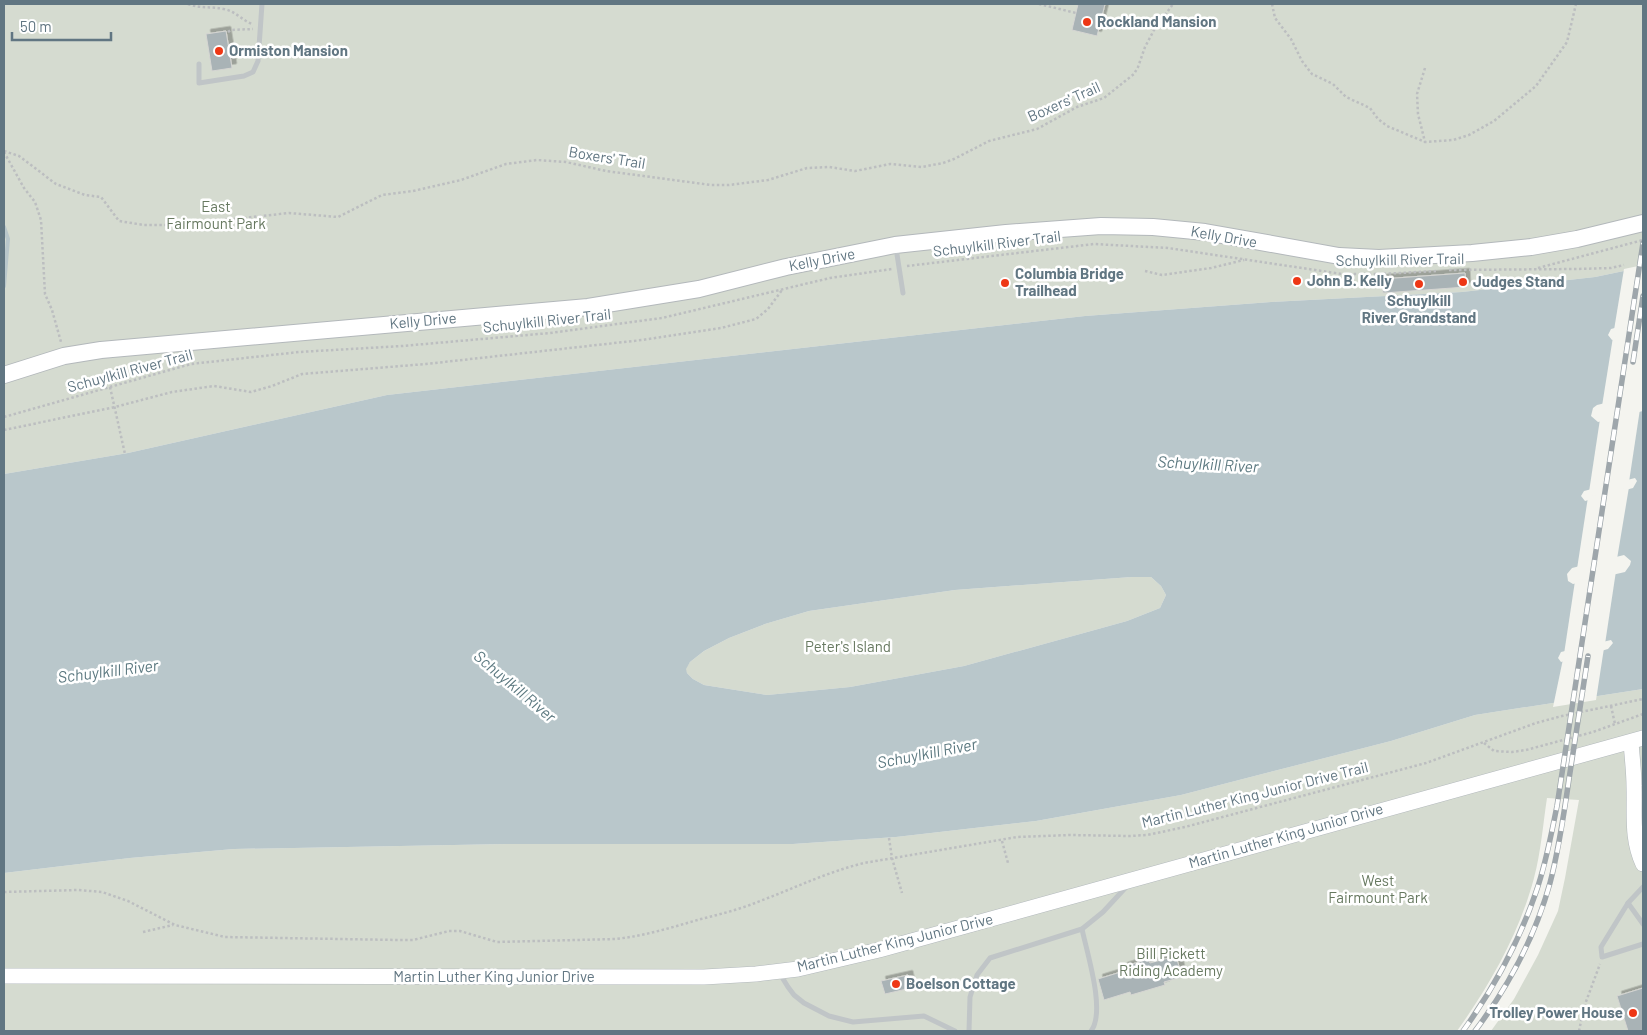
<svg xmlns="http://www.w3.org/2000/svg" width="1647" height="1035" font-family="Barlow,sans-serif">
	<defs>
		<filter id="shadow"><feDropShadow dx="4.5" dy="-4.5" stdDeviation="0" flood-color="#0004"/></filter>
	</defs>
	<rect width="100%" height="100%" fill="#f4f4ef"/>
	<g fill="#d5dbd0">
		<path d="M4,4H1643V267L1595,277L1462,292L1271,302L1085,316L387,395L128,453L4,474Z"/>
		<path d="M1132,577H1151L1161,586L1166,595L1160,608L1127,621L964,666L850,687L767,695L704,685L693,679L687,673L685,669L690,662L704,651L729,638L765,624L809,611L955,590Z"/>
		<path d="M1643,689V1031H1491L1514,999L1538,955L1558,911L1565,878L1579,800L1547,798C1543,824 1541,852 1534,878C1519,934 1490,985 1457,1031H4V873L130,858L234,849L507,844H793L896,837L1036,821L1181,795L1391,741L1475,715Z"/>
	</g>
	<path fill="#b9c7cb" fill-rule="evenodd" d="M1643,267V320L1611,329L1608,335L1612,340L1643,331V394L1597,405L1593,408L1591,416L1598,422L1643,411V689L1475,715L1391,741L1181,795L1036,821L896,837L793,844H507L234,849L130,858L4,873V474L128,453L387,395L1085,316L1271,302L1462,292L1595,277ZM1635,478L1637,481L1633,488L1585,501L1581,496L1584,491ZM1624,555L1631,561L1630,565L1625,572L1573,584L1568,581L1567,574L1572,568ZM1132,577H1151L1161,586L1166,595L1160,608L1127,621L964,666L850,687L767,695L704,685L693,679L687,673L686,669L690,662L704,651L729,638L765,624L809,611L955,590ZM1611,640L1613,643L1608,649L1561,662L1558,658L1561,652Z"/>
	<g fill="#f4f4ef">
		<path d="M1643,265V323L1614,330L1624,269Z"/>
		<path d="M1643,329L1642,397L1602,406L1613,337Z"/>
		<path d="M1640,409L1629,482L1589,492L1600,419Z"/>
		<path d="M1629,487L1617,559L1577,569L1588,497Z"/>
		<path d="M1616,571L1605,644L1564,654L1575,581Z"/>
		<path d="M1604,648L1596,700L1553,707L1563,659Z"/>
	</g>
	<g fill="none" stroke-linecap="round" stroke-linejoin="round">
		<path stroke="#b9c7cb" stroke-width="4" d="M4,227L8,239L4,286"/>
	</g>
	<g fill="#a9b3b6" stroke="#d5d5d2" filter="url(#shadow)">
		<path d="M1078,4H1105L1097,36L1072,30Z"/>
		<path d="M226,31L232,68L212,71L206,34Z"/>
		<path d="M1465,273L1466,287L1383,293L1382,279Z"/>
		<path d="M1176,956L1182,977L1164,982L1165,985L1131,995L1130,992L1104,1000L1098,979L1124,971L1123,967L1148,959L1150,963Z"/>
		<path d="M908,975L911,988L885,994L881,981Z"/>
		<path d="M1643,988V1031H1628L1617,996Z"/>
	</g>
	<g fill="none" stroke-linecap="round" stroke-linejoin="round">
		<defs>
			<g id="secondary">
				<path d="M1631,742C1632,757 1634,772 1634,786C1635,814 1631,838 1643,864"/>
				<path d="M4,976L704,977L756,974L798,969L879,950L1643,738"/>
			</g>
			<path id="primary" d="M4,375L64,356L101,350L588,307L699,289L786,267L895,245L1006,233L1101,226L1153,227L1205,232L1339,256L1379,258L1472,253L1531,247L1577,239L1643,223"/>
		</defs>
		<use href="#secondary" stroke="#b2b8bc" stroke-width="16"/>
		<use href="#primary" stroke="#b3b8bb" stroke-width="18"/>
		<g stroke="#bcbec0" stroke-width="2.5" stroke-dasharray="2.5 2.5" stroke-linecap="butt">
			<path d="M188,4C201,9 211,6 224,9C235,11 242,20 252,24"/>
			<path d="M1039,4L1076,13"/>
			<path d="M1272,4L1275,18L1291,39L1302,61L1312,74L1333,84L1346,97L1370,108L1378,119L1387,126L1425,142L1453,140L1469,135L1494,121L1536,86L1567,42L1576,4"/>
			<path d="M228,32L231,30L253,29"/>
			<path d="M1425,68L1417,94L1418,114L1425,142"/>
			<path d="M4,151L19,156L56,184L85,195L101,197L119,221L144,225H179L289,213L338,217L382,195L413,191L461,180L506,164L537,160L566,162L606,171L711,185H729L768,180L807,168L829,167L855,171L890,164L922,167L943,163L954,159L989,141L1037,129L1077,107L1104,98L1134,74L1138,67L1145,47L1154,30L1173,4"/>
			<path d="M4,152L24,188L35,202L41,220L45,294L52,310L61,342"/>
			<path d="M907,266L1094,244L1168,248L1342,274H1381L1436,271"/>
			<path d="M1538,268L1643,240"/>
			<path d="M1449,270L1576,269L1611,268L1624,265"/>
			<path d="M1145,271L1162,275L1211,268L1244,260"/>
			<path d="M110,387L125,454"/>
			<path d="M4,417L191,364L299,352L402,346L550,333L662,318L830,278L892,269"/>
			<path d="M4,430L115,407L172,392L214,386L251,392L272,386L302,374L426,364L642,340L721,328L756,319L768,309L782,290"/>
			<path d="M1611,706L1615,724"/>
			<path d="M1484,743L1494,751L1512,752L1526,750L1593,732L1643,714"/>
			<path d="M889,838L892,858L902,893"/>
			<path d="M1002,841L1008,863"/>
			<path d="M4,892L78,890L102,892L128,901L175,925L225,937L398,940H413L449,931H460L497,942L615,939C645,936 673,927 701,919C721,914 741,909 760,901C795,888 827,872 864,863L1017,837L1070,835L1129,836L1147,835L1185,827L1426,763L1536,723L1562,716L1643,699"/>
			<path d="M143,932L173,925"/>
			<path d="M1579,1031L1584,1007L1600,964"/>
		</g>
		<g stroke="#c0c5c7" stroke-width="5">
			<path d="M199,64V83L244,76L253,72L258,61L262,4"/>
			<path d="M896,248L903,293"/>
			<path d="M1643,887L1628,903L1601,947L1602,957L1643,944"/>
			<path d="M1628,903L1643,924"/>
			<path d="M1082,929C1087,953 1106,1012 1091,1031"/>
			<path d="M780,974L788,987L794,995L804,1003L829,1016L853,1022L924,1016L955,1031"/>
			<path d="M969,1031L970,997L977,975L990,958L1082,929L1103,912L1128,885"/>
		</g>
		<use href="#secondary" stroke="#fff" stroke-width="15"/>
		<use href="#primary" stroke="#fff" stroke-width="16"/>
		<defs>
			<g id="rail">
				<path d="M1633,362L1643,296"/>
				<path d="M1463,1031C1494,988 1519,942 1536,892C1546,864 1551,835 1557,806L1643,243"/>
				<path d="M1475,1031C1508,987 1535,937 1550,883C1559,849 1564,814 1569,779C1575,738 1582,697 1588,656"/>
			</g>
		</defs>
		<use href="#rail" stroke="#9ea6ab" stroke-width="5.5"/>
		<use href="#rail" stroke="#fff" stroke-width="4" stroke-dasharray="11" stroke-linecap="butt"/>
	</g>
	<g fill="#ee3715" stroke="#fff" stroke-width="2">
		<circle cx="1087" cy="22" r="5"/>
		<circle cx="219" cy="51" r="5"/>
		<circle cx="1297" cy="281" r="5"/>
		<circle cx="1463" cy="282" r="5"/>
		<circle cx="1005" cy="283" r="5"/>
		<circle cx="1419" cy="284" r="5"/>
		<circle cx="896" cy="984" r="5"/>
		<circle cx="1633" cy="1013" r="5"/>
	</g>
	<g text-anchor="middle" stroke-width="5" stroke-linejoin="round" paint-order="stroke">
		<g font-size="15" font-weight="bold" fill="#617682" stroke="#fff" text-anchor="start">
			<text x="1097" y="27">Rockland Mansion</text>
			<text x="229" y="56">Ormiston Mansion</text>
			<text x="1015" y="279">Columbia Bridge<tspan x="1015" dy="17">Trailhead</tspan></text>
			<text x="1307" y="286">John B. Kelly</text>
			<text x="1473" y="287">Judges Stand</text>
			<text x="1419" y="306" text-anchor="middle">Schuylkill<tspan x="1419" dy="17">River Grandstand</tspan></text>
			<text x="906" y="989">Boelson Cottage</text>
			<text x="1623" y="1018" text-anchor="end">Trolley Power House</text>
		</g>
		<g font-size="15" fill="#617682" stroke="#fff">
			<text transform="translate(1064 102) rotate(-24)" y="5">Boxers' Trail</text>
			<text transform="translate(607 158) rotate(9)" y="5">Boxers' Trail</text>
			<text transform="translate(1224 237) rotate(10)" y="5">Kelly Drive</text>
			<text transform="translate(997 244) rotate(-7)" y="5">Schuylkill River Trail</text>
			<text transform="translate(822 260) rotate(-11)" y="5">Kelly Drive</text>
			<text transform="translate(1400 260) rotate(-1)" y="5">Schuylkill River Trail</text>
			<text transform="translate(423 321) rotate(-5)" y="5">Kelly Drive</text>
			<text transform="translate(547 321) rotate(-6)" y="5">Schuylkill River Trail</text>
			<text transform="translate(130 371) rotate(-15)" y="5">Schuylkill River Trail</text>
			<text transform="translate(1255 795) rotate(-14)" y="5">Martin Luther King Junior Drive Trail</text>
			<text transform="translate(1286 836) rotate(-16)" y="5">Martin Luther King Junior Drive</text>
			<text transform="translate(895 943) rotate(-14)" y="5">Martin Luther King Junior Drive</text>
			<text x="494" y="982">Martin Luther King Junior Drive</text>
		</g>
		<g font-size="15" fill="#677960" stroke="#fff">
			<text x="216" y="212">East<tspan x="216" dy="17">Fairmount Park</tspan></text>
			<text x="848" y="652">Peter's Island</text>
			<text x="1378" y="886">West<tspan x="1378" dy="17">Fairmount Park</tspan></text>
			<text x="1171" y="959">Bill Pickett<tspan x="1171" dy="17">Riding Academy</tspan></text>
		</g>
		<g font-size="16" font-style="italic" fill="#5c7980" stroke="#fff">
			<text transform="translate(1208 464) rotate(3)" y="6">Schuylkill River</text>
			<text transform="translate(108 671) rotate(-7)" y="6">Schuylkill River</text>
			<text transform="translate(515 686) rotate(40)" y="6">Schuylkill River</text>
			<text transform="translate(927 753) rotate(-11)" y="6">Schuylkill River</text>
		</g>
	</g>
	<rect width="1647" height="1035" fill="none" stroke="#617682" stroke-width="10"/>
	<path d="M12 32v8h99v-8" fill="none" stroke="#617682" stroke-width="2.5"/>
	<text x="20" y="32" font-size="15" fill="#617682" stroke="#ffffff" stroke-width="4" paint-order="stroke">50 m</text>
</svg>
